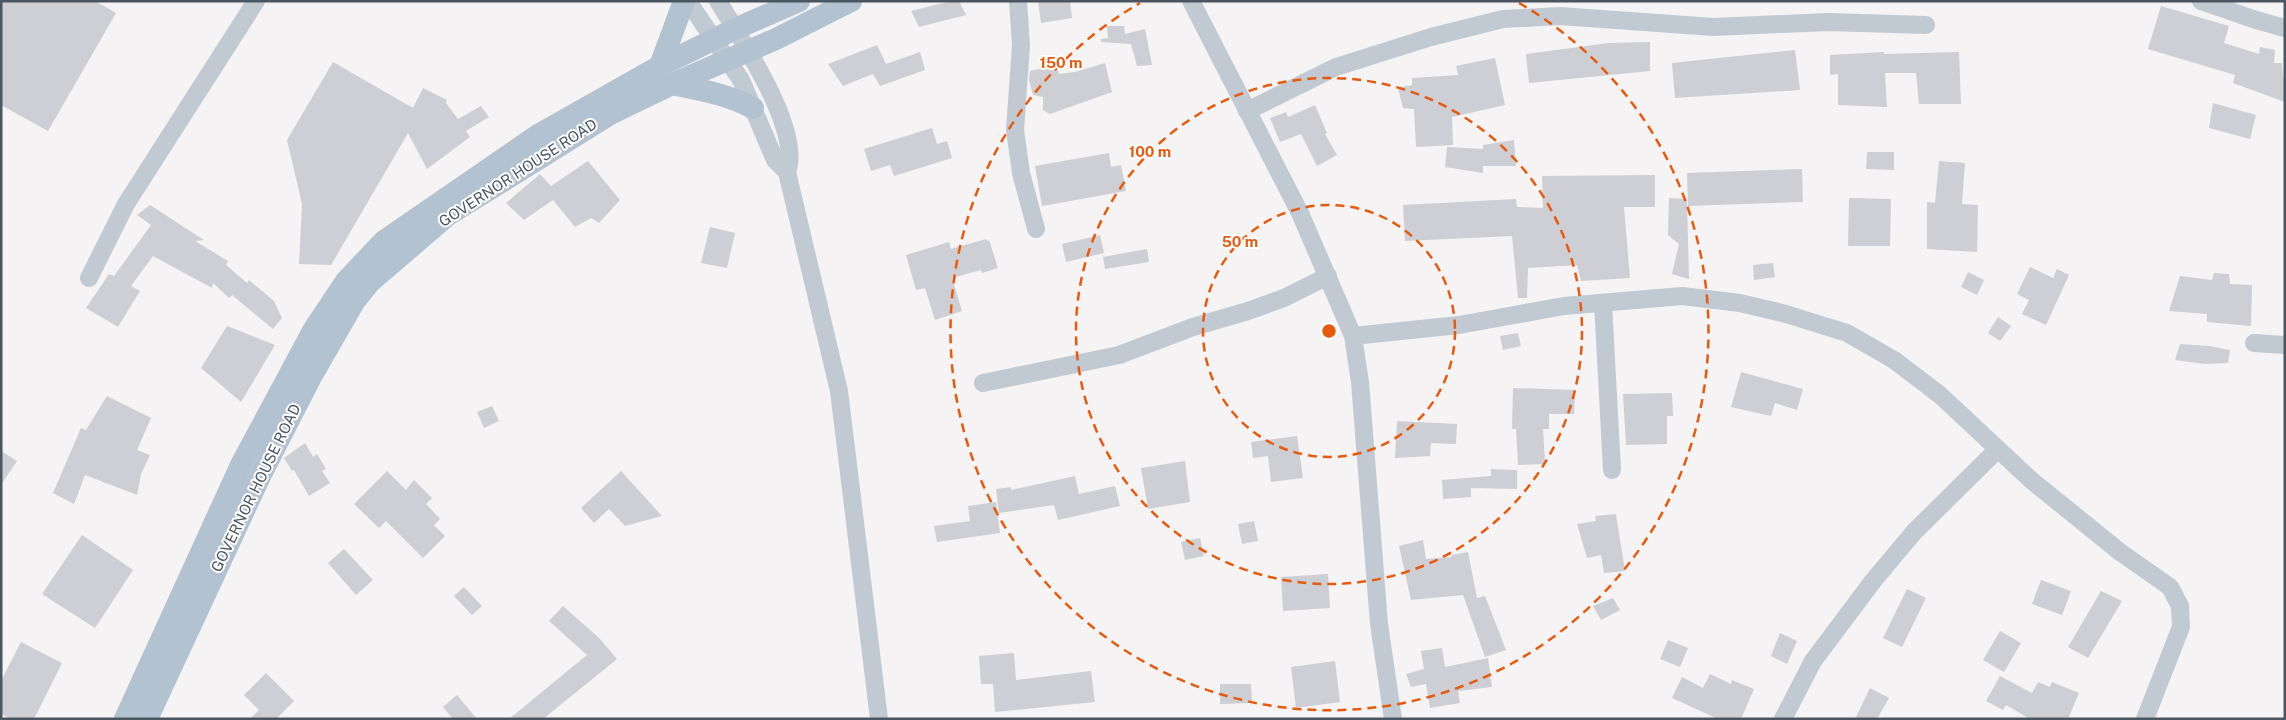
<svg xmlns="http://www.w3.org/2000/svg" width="2286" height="720" font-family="'Public Sans',sans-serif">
	<rect width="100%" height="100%" fill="#f5f3f3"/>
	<g fill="#cdcfd5">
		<path d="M1,1H95L116,13L48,131L1,105Z"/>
		<path d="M951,1H959L966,15L919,27L911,11Z"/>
		<path d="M1038,1H1070L1072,18L1041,23Z"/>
		<path d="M2161,6L2229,26L2224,43L2259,54L2260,47L2275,50L2274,63H2282L2283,78H2285V102L2233,83L2235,75L2148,49Z"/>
		<path d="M1107,26H1124L1125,34L1145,29L1152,65L1137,66L1131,44L1101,42V39L1108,38Z"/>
		<path d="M1650,42V71L1529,83L1526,54L1609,43Z"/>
		<path d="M877,45L886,64L920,52L925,70L880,86L873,74L843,86L828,64Z"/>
		<path d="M1795,50L1800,90L1675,98L1672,63Z"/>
		<path d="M1884,52V54L1959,52L1961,104H1919L1916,73H1885L1887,107L1838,105V74L1830,75V55Z"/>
		<path d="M1495,58L1505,105L1452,117L1453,145L1416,147L1414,109L1403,108L1398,88L1412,85V78L1458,75L1456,66Z"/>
		<path d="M333,62L413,108L423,88L447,100L446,103L458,119L481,106L489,117L466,131L470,137L427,169L408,133L331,265L299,264L302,204L287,140Z"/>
		<path d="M1105,63L1112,92L1050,114L1043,110V97L1033,95L1029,80L1030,71L1055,65L1059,74L1075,72Z"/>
		<path d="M2213,103L2256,115L2250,139L2209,128Z"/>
		<path d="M1315,105L1327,133L1325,134L1337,155L1317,166L1301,134L1280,142L1270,118L1286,112L1288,117Z"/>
		<path d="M932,128L937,144L947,141L952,158L894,176L890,165L871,171L864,149Z"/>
		<path d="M1514,140L1516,166H1483V173L1445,167L1447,147L1483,149V145Z"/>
		<path d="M1867,152H1894V170L1866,169Z"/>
		<path d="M1109,153L1111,167L1121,165L1126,191L1042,206L1035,166Z"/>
		<path d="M588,161L620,200L599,223L591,218L575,227L553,200L524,220L506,203L540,174L551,186Z"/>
		<path d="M1939,161L1965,163L1962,204L1978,205L1977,252L1927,249V202L1935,203Z"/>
		<path d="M1802,169L1803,202L1688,206L1687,173Z"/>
		<path d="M1655,175V207H1624L1630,278L1581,281L1577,265L1528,268L1527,298H1518L1512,236L1405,241L1403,205L1516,199L1517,207L1543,208L1542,176Z"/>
		<path d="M1669,198L1687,199L1689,279L1672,274L1679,244L1668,235Z"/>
		<path d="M1849,198L1891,199L1890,246H1848Z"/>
		<path d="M150,205L204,240L195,241L228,261L226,265L247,283L249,280L274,301L282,318L273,329L232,295L229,298L213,283L212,288L153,256L131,286L140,291L118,327L86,308L109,274L114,276L151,225L137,215Z"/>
		<path d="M710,227L735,233L727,268L701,263Z"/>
		<path d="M1100,235L1104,253L1066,262L1062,244Z"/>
		<path d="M986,239L987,241L989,240L998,268L982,273L981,270L952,278L962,311L935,320L925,288L916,290L906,255L949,242L951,249Z"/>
		<path d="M1147,249L1149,262L1105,269L1103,257Z"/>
		<path d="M1773,263L1775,277L1754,280L1753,265Z"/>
		<path d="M2030,267L2053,278L2057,269L2069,275L2046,325L2022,314L2029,300L2017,294Z"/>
		<path d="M1968,272L1984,280L1977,295L1961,287Z"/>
		<path d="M2214,273L2229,274L2230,284L2252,285L2251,326L2207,322V314L2169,311L2180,276L2212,280Z"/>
		<path d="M1998,317L2011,326L2000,341L1988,333Z"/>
		<path d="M227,326L275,345L241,402L201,368Z"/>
		<path d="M1518,333L1521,346L1503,350L1500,336Z"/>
		<path d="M2180,344L2209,346L2230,350L2228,363L2205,364L2175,360Z"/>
		<path d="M1741,372L1803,389L1797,410L1775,403L1771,416L1731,407Z"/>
		<path d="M1513,388L1575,390L1574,414H1549V429H1543L1545,464L1518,465L1516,429H1512Z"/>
		<path d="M1672,393L1673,416H1667V444L1626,445L1623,394Z"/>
		<path d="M107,396L151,418L137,450L150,455L141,474L137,495L85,475L74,504L53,493L81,428L86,430Z"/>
		<path d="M492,406L499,421L484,428L477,412Z"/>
		<path d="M1397,421L1457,424L1456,444L1431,443L1430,456L1395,458Z"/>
		<path d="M1297,436L1303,478L1271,482L1268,456L1253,458L1251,442Z"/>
		<path d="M305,443L313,457L317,454L326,469L322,471L330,483L309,496L294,470L292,471L284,458Z"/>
		<path d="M1,451L17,461L1,485Z"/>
		<path d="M1185,461L1190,502L1148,509L1141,468Z"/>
		<path d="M1491,469L1517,470V489L1471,488V497L1443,499L1442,480L1491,476Z"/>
		<path d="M387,471L406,490L414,480L432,498L426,504L440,519L434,525L445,536L423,558L386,521L379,528L354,504Z"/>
		<path d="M621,471L662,516L625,526L609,509L594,523L581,508Z"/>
		<path d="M1075,476L1079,494L1115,486L1120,506L1058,520L1054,505L999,513L996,489L1011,487V490Z"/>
		<path d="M996,502L1000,533L937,542L934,526L970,521L968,506Z"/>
		<path d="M1616,514L1625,571L1604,573L1601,555L1587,558L1577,524L1596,521L1595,516Z"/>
		<path d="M1254,521L1258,541L1242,544L1238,524Z"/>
		<path d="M82,535L133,570L95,628L42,594Z"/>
		<path d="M1200,538L1204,556L1185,560L1181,542Z"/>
		<path d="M1423,540L1426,559L1452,557L1451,555L1468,552L1477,598L1485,596L1506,650L1485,657L1463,595L1411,600L1399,546Z"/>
		<path d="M344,549L373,580L356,595L328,563Z"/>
		<path d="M1328,574L1330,608L1283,611L1281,577Z"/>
		<path d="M2041,580L2071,591L2062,615L2032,604Z"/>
		<path d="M464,587L482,606L472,615L454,596Z"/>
		<path d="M1907,589L1926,598L1902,647L1883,638Z"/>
		<path d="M2101,591L2122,601L2088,658L2068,647Z"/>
		<path d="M1613,598L1620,610L1601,620L1593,606Z"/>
		<path d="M563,606L599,638L617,659L543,719H509L587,655L549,621Z"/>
		<path d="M2000,631L2021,643L2004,672L1983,660Z"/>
		<path d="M1780,633L1797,641L1787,664L1771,656Z"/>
		<path d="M1668,640L1688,648L1680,667L1660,659Z"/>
		<path d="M21,642L62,663L34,719H10L1,714V681Z"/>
		<path d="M1442,648L1445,667L1488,658L1492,687L1458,691L1460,703L1430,708L1426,684L1411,687L1406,674L1424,669L1421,651Z"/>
		<path d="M1014,653L1016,680L1091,671L1095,702L995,712L993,684H981L979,656Z"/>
		<path d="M1335,661L1340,702L1296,708L1291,667Z"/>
		<path d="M266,673L294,701L276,719H250L259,710L244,695Z"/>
		<path d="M1710,674L1731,684L1732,680L1754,689L1741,719H1718L1672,698L1682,677L1703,688Z"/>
		<path d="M2000,676L2032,693L2038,682L2050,687L2052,682L2079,693L2068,719H2030L2006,705L2003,710L1986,701Z"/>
		<path d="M1220,684H1251L1252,703L1220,704Z"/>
		<path d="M1870,688L1889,698L1877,719H1855Z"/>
		<path d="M457,695L477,719H453L443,707Z"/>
	</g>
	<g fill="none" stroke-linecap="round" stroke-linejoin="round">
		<g stroke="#c1cad2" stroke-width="18">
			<path d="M688,1L741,80L775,160L787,172"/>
			<path d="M718,1C740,38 803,130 787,172L839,391L879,719"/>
			<path d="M1018,1L1021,45L1015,130L1021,173L1036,229"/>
			<path d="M1191,1L1300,213L1353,336L1459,325L1564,306L1682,296L1740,303L1786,314L1847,333L1894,360L1940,395L2031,480L2120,552L2170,587L2180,606L2181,627L2145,719"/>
			<path d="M2201,1L2256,20L2285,28"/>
			<path d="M1247,111L1336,67L1431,37L1503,19L1560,16L1713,27L1828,22L1926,25"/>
			<path d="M89,278L126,204L256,1"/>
			<path d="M1603,303L1612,470"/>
			<path d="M1353,336L1360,382L1379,624L1393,719"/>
			<path d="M2254,343L2285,345"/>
			<path d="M983,383L1119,355L1193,327L1248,311L1284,298L1328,276"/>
			<path d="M1783,719L1813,661L1873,581L1914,532L1998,449"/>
		</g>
		<g stroke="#b3c2d1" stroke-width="22">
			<path d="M660,66L684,1"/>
			<path d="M672,84C701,90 727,94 753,108"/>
			<path d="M125,719L241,465L314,329L346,281L384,241L538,135L660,66L735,29L799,1"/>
			<path d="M147,719L260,476L312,375L354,302L370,282L448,215L612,113L672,84L776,39L851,1"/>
		</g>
	</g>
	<g fill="none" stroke="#e8590c" stroke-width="2.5" stroke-dasharray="9 6">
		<circle cx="1329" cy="331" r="126"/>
		<circle cx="1329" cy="331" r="253"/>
		<path d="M1519 3A379 379 0 1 1 1140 3"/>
	</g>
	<g text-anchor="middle" stroke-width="4" stroke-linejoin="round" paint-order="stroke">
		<g font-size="15" fill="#4a5661" stroke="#fff">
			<text transform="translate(518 173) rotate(-33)" y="5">GOVERNOR HOUSE ROAD</text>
			<text transform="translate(256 488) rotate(-64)" y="5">GOVERNOR HOUSE ROAD</text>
		</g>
	</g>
	<circle cx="1329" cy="331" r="8" fill="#e8590c" stroke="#fff" stroke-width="2.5"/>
	<g font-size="15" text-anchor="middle" font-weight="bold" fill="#e8590c" stroke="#fff" stroke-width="4" stroke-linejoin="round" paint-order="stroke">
		<text x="1061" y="68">150 m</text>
		<text x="1150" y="157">100 m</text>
		<text x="1240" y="247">50 m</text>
	</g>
	<rect width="2286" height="720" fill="none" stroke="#4a5661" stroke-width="5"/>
</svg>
